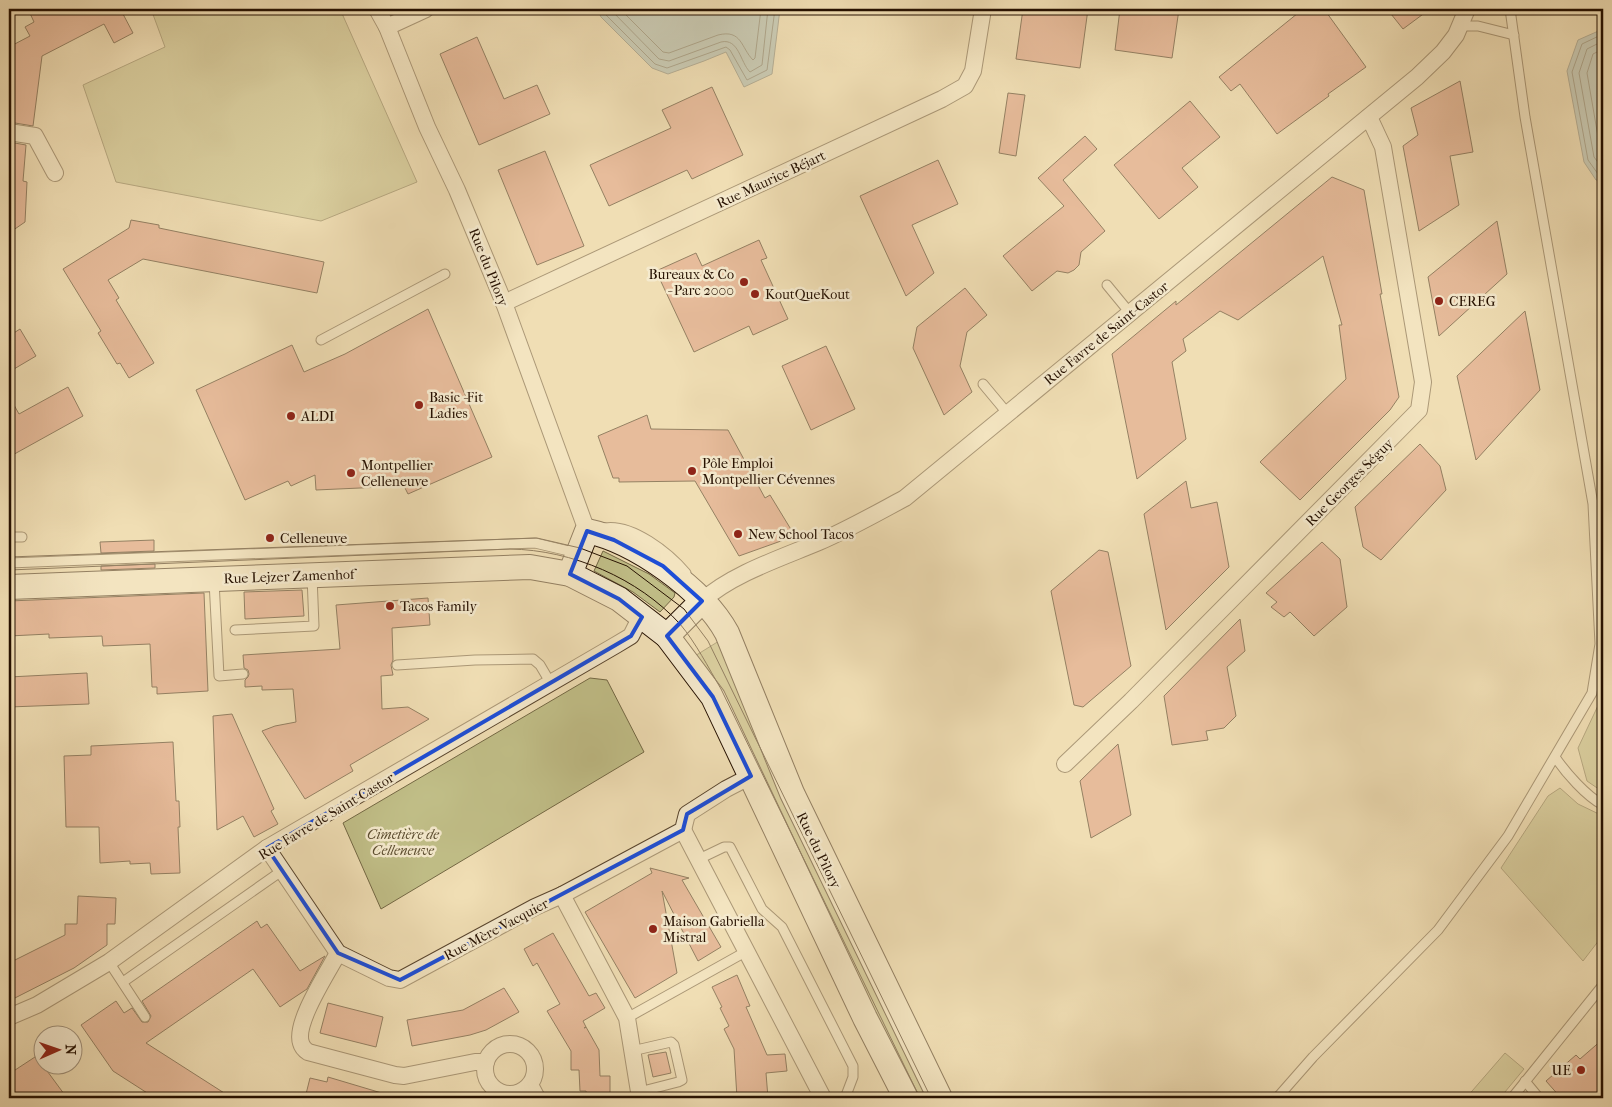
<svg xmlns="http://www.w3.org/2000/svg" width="1612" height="1107" font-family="'IM FELL French Canon',serif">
	<rect width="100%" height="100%" fill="#f0deb4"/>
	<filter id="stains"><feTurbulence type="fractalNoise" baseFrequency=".004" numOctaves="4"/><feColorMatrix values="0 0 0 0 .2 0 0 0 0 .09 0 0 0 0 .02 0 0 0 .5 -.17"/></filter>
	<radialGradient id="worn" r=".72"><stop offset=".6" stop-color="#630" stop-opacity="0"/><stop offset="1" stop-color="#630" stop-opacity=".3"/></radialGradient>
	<g fill="#c1bf88" stroke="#736844">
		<path d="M151,9H340L417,182L321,221L116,182L83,85L165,47Z"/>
		<path d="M603,551L649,574L675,593L674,597L660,612L633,592L594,571Z"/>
		<path d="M719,641L935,1098H912L690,659Z"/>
		<path d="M590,678L607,680L644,752L381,909L343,823Z"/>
		<path d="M1603,695V792L1587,781L1578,748Z"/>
		<path d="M1560,788L1578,804L1603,816V935L1583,961L1501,868L1548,796Z"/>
		<path d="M1505,1053L1524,1069L1500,1098H1466Z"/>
	</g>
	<g fill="#a0b9b9" stroke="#6f756f">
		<path d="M597,9H780L772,74L744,87L726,52L704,61L668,74L652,68L601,17Z"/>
		<path d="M1603,29V181L1596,180L1584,162L1567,71L1578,40Z"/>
	</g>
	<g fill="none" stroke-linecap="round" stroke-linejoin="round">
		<g stroke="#62645c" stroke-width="1">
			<path d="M603,9L606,15L655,64L667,68L726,47L730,50L747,80L767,70L775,9"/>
			<path d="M610,9L659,59L669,61L721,42C739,38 740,62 750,72L762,65L768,9"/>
			<path d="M620,9L663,52L669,53L718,35C742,29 741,48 753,60L755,58L761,9"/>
			<path d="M1603,34L1582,44L1572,72L1588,160L1598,174L1603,176"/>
			<path d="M1603,41L1587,49L1579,73L1594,157L1603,169"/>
			<path d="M1603,49L1593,54L1587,73L1601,154L1603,158"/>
		</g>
	</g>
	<g fill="#dc927c" stroke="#251000">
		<path d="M28,9H134L123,14L133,33L114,43L104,24L42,56L33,126L9,122V47L30,36L25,27L34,22Z"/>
		<path d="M1023,9H1088L1080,68L1016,59Z"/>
		<path d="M1120,9H1179L1172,58L1115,50Z"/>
		<path d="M1303,9H1324L1366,67L1328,94L1329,96L1277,134L1240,84L1231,91L1219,77Z"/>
		<path d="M1387,9H1430L1403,29Z"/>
		<path d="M477,37L504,99L537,85L550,114L479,145L440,54Z"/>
		<path d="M1460,81L1473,152L1450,156L1459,205L1419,231L1403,146L1418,135L1411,108Z"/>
		<path d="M712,87L743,155L692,179L687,170L609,206L590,165L671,128L662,110Z"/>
		<path d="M1008,93L1025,95L1016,156L999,153Z"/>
		<path d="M1190,101L1220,137L1182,168L1198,187L1159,219L1114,165Z"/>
		<path d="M1085,136L1097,149L1063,180L1105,231L1081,252L1079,265L1074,270L1068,273L1057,271L1032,291L1003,256L1064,206L1038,178Z"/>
		<path d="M9,142L26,145L23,181L27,182L25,222L9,233Z"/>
		<path d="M545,151L584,246L537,265L498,170Z"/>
		<path d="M938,160L958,204L912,225L934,273L906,296L860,196Z"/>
		<path d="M1332,177L1364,190L1382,294H1380L1399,397L1390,410L1300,500L1260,462L1346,379L1339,325H1342L1323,256L1238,320L1220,311L1183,339L1186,351L1172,362L1186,439L1137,479L1112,354L1176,301V305Z"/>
		<path d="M131,220L159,225V228L324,262L317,293L143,259L108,280L119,298L116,300L154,363L129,378L120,363L117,364L98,333L101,331L63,269L129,228Z"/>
		<path d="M1497,221L1507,274L1439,336L1428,277Z"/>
		<path d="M759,240L767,258L761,260L788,319L753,335L749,326L694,352L656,271L696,253L702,266Z"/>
		<path d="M965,288L987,315L967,332L960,366L972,392L944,415L913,348L917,327Z"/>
		<path d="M428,309L492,457L408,494L404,486L316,490L315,475L291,486L288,481L245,500L196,390L292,345L304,372L345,354Z"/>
		<path d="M1525,311L1540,390L1476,460L1457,376Z"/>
		<path d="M20,329L36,356L14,369L9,360V336Z"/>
		<path d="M826,346L855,409L811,430L782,366Z"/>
		<path d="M68,387L83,416L9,457V396L19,414Z"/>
		<path d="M647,415L651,429L728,430L765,498L770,495L795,536L739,556L695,481L619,482V478H613L598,436Z"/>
		<path d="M1420,444L1440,466L1446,490L1381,560L1363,547L1355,507Z"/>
		<path d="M1186,481L1191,508L1217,502L1229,567L1166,630L1144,514Z"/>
		<path d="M154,540V551L101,553L100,542Z"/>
		<path d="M1322,542L1340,559L1347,607L1314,636L1290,612L1284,617L1271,607L1277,602L1266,593Z"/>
		<path d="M1099,550L1108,552L1131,666L1083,707L1074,705L1051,591Z"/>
		<path d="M155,564V568L101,570V566Z"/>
		<path d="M302,590L304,616L245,619L244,592Z"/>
		<path d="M204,593L208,691L157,694V687H152L150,644L103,646L102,636L49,638V634L9,636V601Z"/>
		<path d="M428,598L430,625L392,628L393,660L391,665L393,675L381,676L382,709L408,707L429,719L350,765L353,771L305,799L262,731L275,726L296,722L293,689L262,690V686L245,687V680L248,677L249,674L248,670L244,668L243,655L340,649L336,605Z"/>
		<path d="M1240,619L1245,651L1227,667L1236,716L1224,728L1206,731L1208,740L1172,745L1164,696Z"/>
		<path d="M87,673L89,704L9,707V677Z"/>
		<path d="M232,714L274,809L271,811L278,824L254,837L243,816L217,830L213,716Z"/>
		<path d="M173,742L176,801H179L180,827H178L180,873L151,874L150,863L130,864V861L100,863L99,827H66L64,756L91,755V746Z"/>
		<path d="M1118,744L1131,815L1091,838L1080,781Z"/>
		<path d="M650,868L689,878L682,880L721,947L698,961L662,891L677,973L635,998L585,912L652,873Z"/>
		<path d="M78,896L116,898L115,924H107V945L74,968L9,1001V963L65,935V924H77Z"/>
		<path d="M257,921L261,928L267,924L300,971L325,956L307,989L280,1007L253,969L146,1043L232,1098H155L113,1071L81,1025L116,1001L124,1013L132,1008L142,1022H148L151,1016L142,1001Z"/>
		<path d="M553,933L589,996L596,993L605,1008L583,1021L586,1027L584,1028L586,1027L599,1050L600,1076H610V1098H587L586,1091H580L579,1070H571V1051L547,1011L560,1004L537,963L533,966L524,949Z"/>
		<path d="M737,975L750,1006L746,1007L767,1055L785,1054L787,1071L766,1073L768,1098H737L734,1049L724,1029L729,1026L720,1008L722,1007L712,987Z"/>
		<path d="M504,988L519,1012L486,1030L470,1035L412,1046L407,1020L463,1010Z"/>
		<path d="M328,1003L383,1017L376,1047L320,1033Z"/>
		<path d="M1603,1039V1098H1561L1546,1081L1576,1055L1580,1059Z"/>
		<path d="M666,1052L671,1073L653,1077L648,1055Z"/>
		<path d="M38,1055L42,1064L67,1098H15L9,1089V1074Z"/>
		<path d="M328,1077L385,1094L384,1098H305L310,1078L327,1082Z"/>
	</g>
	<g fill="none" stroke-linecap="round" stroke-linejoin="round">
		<defs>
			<g id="service">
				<path d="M1460,26H1478L1514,35"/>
				<path d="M1107,285L1130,313"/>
				<path d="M321,340L445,274"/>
				<path d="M983,384L1008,414"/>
				<path d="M604,528C632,523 669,553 686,573"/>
				<path d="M9,537H22"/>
				<path d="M9,563L535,543L577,553"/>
				<path d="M214,581L219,676L243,674"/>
				<path d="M235,630L314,626L312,576"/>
				<path d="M397,665L475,660L533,659L540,665L550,682"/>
				<path d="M1555,757C1566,773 1586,796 1603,805"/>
				<path d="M699,859L724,847H730L762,909L782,927L853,1066V1077L845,1098"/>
				<path d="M109,962L145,1017"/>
				<path d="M123,982L283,870"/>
				<path d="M627,1018L747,951"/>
				<path d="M632,1051L671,1042L674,1045L682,1080L678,1082L639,1092"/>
				<path d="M532,1081L541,1098"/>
				<path d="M1525,1081L1539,1098"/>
				<path d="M1277,1098L1313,1057L1438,930L1508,836L1592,693L1600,644L1593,504L1525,117L1510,9"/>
				<path d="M1512,1098L1603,985"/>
			</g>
			<g id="minor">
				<path d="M377,9L387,27L427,127L457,190L504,303L587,531"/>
				<path d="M387,27L426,9"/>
				<path d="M9,132L35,136L55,173"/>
				<path d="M504,303L942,99L965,86L973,71L983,9"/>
				<path d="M702,601C732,574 781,558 819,542C849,529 877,513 905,498L1417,77L1443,52L1456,35L1467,9"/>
				<path d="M1065,764L1131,701L1419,410L1423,382L1383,147L1369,117"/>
				<path d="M683,830L823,1098"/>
				<path d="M267,848L338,953L389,978L400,980L535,907L562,895L683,830L687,814L726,789L751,776"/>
				<path d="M562,895L627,1018L640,1098"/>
				<path d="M338,953C328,972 294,1023 301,1043C302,1047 305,1050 308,1052L395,1075L404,1076L475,1062H486"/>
				<path d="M9,1017L37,1005L109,962L267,848L616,645L631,636L641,616"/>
				<circle cx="510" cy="1069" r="25"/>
			</g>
			<g id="secondary">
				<path d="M570,574L587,531C635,541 703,589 727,633L792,793L940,1098"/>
				<path d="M9,587L530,567L570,574L619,599L667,636L713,697L865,1018L906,1098"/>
				<path d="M667,636L702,601"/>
			</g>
		</defs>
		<use href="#service" stroke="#58442d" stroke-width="11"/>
		<use href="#minor" stroke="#58442d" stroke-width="18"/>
		<use href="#secondary" stroke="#251000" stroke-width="26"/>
		<use href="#service" stroke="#f5eace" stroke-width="9"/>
		<use href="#minor" stroke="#f5eace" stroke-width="16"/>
		<use href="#secondary" stroke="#f5eace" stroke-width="24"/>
		<g stroke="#251000" stroke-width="1">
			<path d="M9,557L537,538L580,548L627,566L684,609L708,641L931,1098"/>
			<path d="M9,570L510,549C572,550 638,578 680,624C696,643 708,667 721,689L920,1098"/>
		</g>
	</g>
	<path d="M0 0H1612V1107H0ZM587,531L614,540L663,566L702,601L667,636L713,697L751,776L687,814L683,830L400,980L338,953L267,848L631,636L642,617L619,599L570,574Z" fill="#f0deb4" fill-opacity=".55" fill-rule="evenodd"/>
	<path fill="none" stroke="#1d4ed8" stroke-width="4" stroke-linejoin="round" d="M587,531L614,540L663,566L702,601L667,636L713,697L751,776L687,814L683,830L400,980L338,953L267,848L631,636L642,617L619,599L570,574Z"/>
	<g fill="#8f2418" stroke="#f5eace" stroke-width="2">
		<circle cx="744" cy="282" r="5"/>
		<circle cx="755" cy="294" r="5"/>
		<circle cx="1439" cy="301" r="5"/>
		<circle cx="419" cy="405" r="5"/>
		<circle cx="291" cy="416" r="5"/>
		<circle cx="692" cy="471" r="5"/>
		<circle cx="351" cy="473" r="5"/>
		<circle cx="738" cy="534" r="5"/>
		<circle cx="270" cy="538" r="5"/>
		<circle cx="390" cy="606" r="5"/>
		<circle cx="653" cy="929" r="5"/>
		<circle cx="1581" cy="1070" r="5"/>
	</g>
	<g text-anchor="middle" stroke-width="5" stroke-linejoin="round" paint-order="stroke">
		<g font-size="14" fill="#251000" stroke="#f5eace">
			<text transform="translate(771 179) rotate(-25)" y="5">Rue Maurice Béjart</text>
			<text transform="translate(489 267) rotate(68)" y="5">Rue du Pilory</text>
			<text transform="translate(1106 333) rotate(-39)" y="5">Rue Favre de Saint-Castor</text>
			<text transform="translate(1349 482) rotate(-45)" y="5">Rue Georges Séguy</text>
			<text transform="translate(289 576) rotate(-2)" y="5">Rue Lejzer Zamenhof</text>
			<text transform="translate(326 816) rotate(-31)" y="5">Rue Favre de Saint-Castor</text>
			<text transform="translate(819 850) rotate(64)" y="5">Rue du Pilory</text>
			<text transform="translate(496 929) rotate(-28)" y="5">Rue Mère Vacquier</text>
		</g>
		<g font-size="14" fill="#251000" stroke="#f5eace" text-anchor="start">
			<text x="734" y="279" text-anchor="end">Bureaux &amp; Co<tspan x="734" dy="16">- Parc 2000</tspan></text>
			<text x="765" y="299">KoutQueKout</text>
			<text x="1449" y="306">CEREG</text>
			<text x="429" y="402">Basic -Fit<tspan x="429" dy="16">Ladies</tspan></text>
			<text x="301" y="421">ALDI</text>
			<text x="702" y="468">Pôle Emploi<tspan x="702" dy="16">Montpellier Cévennes</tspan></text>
			<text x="361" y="470">Montpellier<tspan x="361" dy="16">Celleneuve</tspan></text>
			<text x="748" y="539">New School Tacos</text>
			<text x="280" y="543">Celleneuve</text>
			<text x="400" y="611">Tacos Family</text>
			<text x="663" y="926">Maison Gabriella<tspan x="663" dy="16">Mistral</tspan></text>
			<text x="1571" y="1075" text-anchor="end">UE</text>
		</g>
		<g font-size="14" font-style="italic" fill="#5c4d30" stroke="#f5eace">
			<text x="403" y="839">Cimetière de<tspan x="403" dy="16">Celleneuve</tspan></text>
		</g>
	</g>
	<rect width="1612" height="1107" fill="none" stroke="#f0deb4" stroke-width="30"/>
	<rect x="10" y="10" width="1592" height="1087" fill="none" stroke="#251000" stroke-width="2.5"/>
	<rect x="15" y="15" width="1582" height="1077" fill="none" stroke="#251000"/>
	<g transform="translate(58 1050) rotate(88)"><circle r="24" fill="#f5eace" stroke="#a2937c"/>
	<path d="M0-4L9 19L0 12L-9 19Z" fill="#8f2418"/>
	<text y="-8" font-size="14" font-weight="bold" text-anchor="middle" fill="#251000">N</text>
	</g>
	<rect width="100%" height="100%" filter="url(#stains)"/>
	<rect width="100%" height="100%" fill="url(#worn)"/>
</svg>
